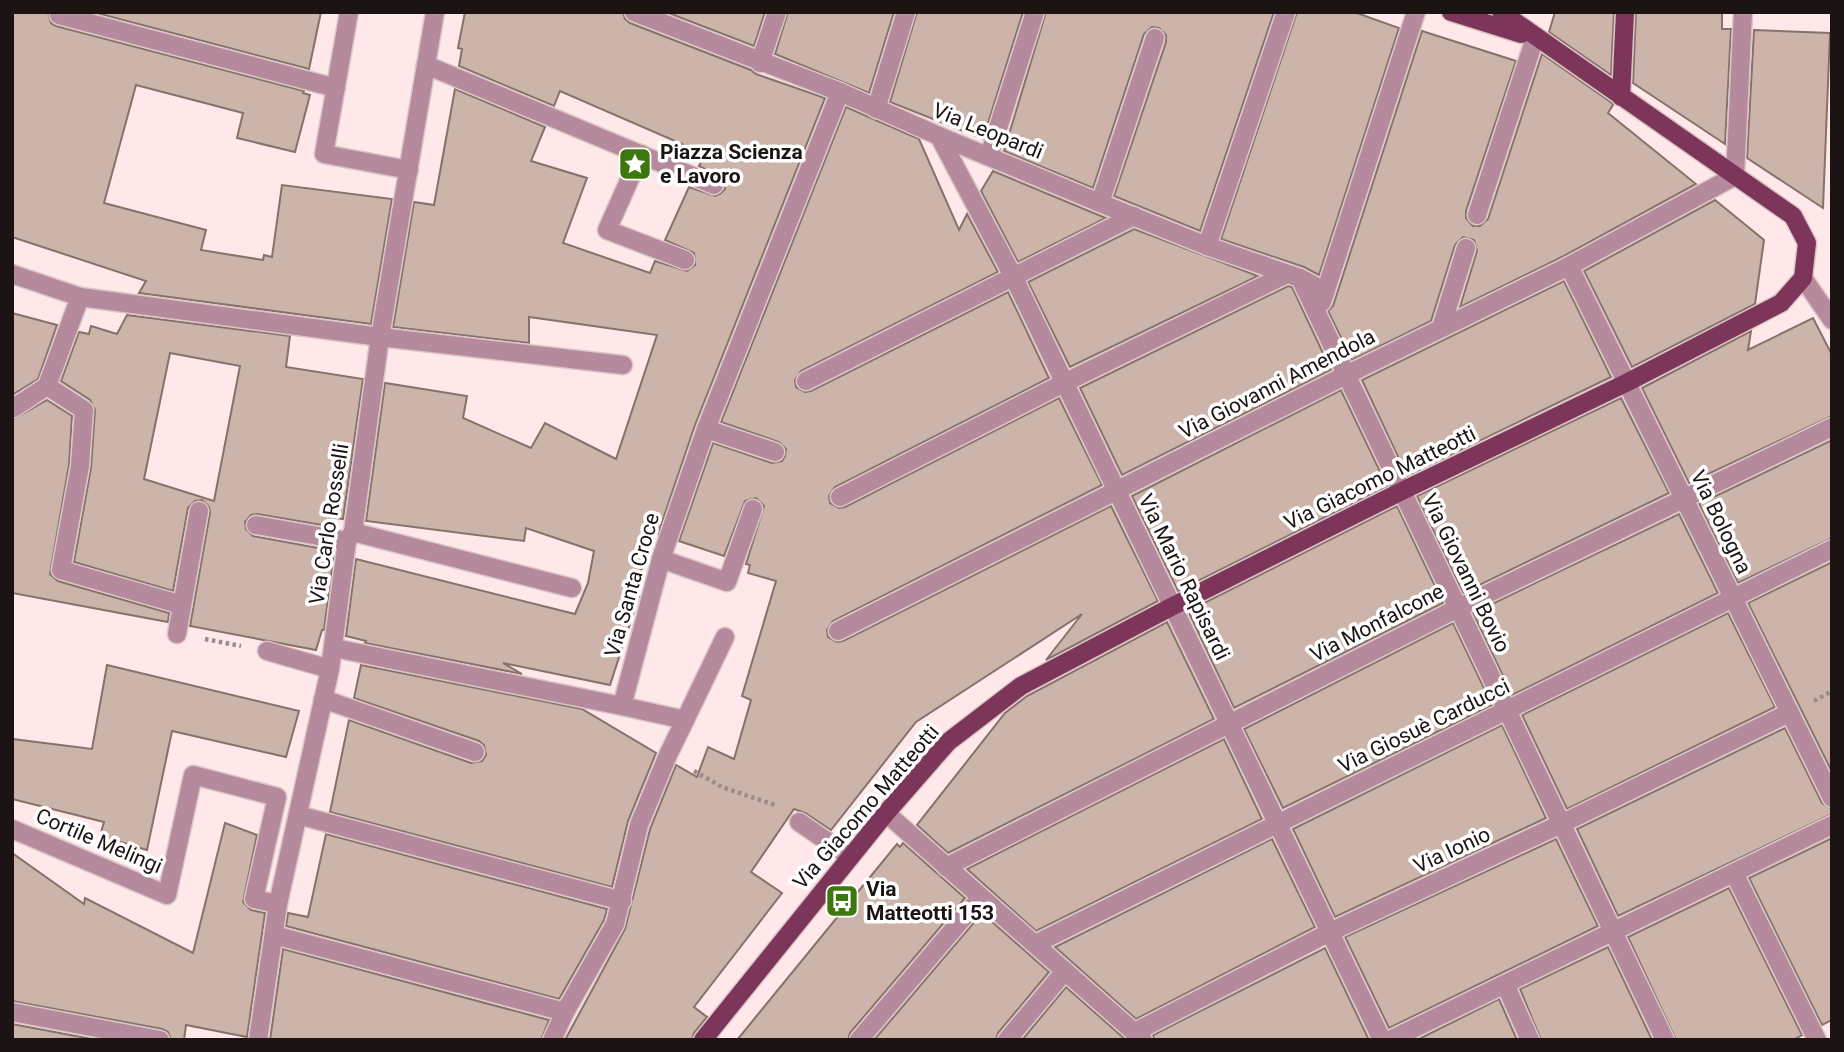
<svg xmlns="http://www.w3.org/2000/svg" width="1844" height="1052" font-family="Roboto,sans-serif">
	<rect width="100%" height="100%" fill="#ffe8e9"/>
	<g fill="#ccb4ab" stroke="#877169" stroke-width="2" fill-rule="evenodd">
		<path d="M12,12H48L51,23L56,26L304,91L303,93L310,95L295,152L237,138L243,113L136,85L104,203L206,230L201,250L263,260L264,255L272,257L282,185L392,199L371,324L139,293L146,281L12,237Z"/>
		<path d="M93,12H321L309,69Z"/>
		<path d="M465,12H623L625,19L630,23L751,70L756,74L825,98L695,425L658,534L655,533L632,595L639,596L610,685L503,663L522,674L365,643L366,641L346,636L356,559L575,614L588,583L594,551L526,528L524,541L366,521L385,383L467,396L463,418L531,448L545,423L616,459L657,335L529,317V343L393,327L414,202L434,205L455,89L545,127L531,161L587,178L563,243L650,273L655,261L687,271L695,265L694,253L665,240L689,187L715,196L720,194L725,189L723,178L699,166L705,154L560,91L554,106L459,66L462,49L458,48Z"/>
		<path d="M666,12H765L754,46Z"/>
		<path d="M788,12H894L869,93L775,54Z"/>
		<path d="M917,12H1023L983,139L890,102Z"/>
		<path d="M1046,12H1274L1200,231L1114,196L1166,42V35L1159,28L1152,27L1144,34L1093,188L1004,151Z"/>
		<path d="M1297,12H1354L1399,28L1319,275L1304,267L1221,239Z"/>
		<path d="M1555,12H1614L1611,75L1549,32Z"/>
		<path d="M1636,12H1722V29H1731L1725,144L1633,83Z"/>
		<path d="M1754,30L1830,33L1823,208L1747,158Z"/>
		<path d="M1422,31L1516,61L1466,211V218L1473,226H1480L1488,219L1542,54L1612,103L1613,105L1608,113L1696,184L1564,256L1460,307L1477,251L1474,240L1463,237L1455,245L1431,321L1352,360L1328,311L1333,306Z"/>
		<path d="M846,107L919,139L959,230L967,214L998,272L801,371L795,380L796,387L805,392L811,391L1008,292L1049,378L835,487L829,496L830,503L839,508L845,507L1059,398L1102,485L833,621L827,630L828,637L837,642L843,641L1111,506L1158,601L1046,660L1082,614L916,722L831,830L805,813L794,809L751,872L782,893L694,1007L707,1017L694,1033L692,1040H565L625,929L650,829L676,765L697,777L708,747L734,759L751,700L742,696L776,581L748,573L750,565L746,564L764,506L756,498L745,501L724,556L679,541L713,443L772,463L782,461L785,456L786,449L779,442L721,422Z"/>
		<path d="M993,171L1096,214L1106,218L1018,262L981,191Z"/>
		<path d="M1715,200L1764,240L1755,304L1632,367L1584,271Z"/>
		<path d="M1134,229L1258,276L1070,367L1028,282Z"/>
		<path d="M1564,281L1611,377L1407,476L1362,380Z"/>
		<path d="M1288,286L1292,287L1331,370L1122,475L1080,388Z"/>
		<path d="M12,313L57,325L38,379L12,395Z"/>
		<path d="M127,315L290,336L286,367L363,379L343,519L330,517L328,526L257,514L251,515L245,522L246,529L253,536L324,549V551L334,553L324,630H322L316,650L190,626L210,513L209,507L202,500L195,501L188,508L173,591L74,562L91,468L95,410L90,400L61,381L79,332L89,334L91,326L117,334ZM170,353L240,366L214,501L144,479Z"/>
		<path d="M1813,318L1832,355V416L1689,483L1642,388L1751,331L1748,350Z"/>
		<path d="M1341,390L1387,486L1178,591L1132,496Z"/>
		<path d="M1621,398L1669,493L1463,593L1417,496Z"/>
		<path d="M47,400L72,416L69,465L50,574L58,581L169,613L168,622L12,593V420Z"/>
		<path d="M1832,440V538L1738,583L1699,504Z"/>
		<path d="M1397,506L1443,603L1234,708L1188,611Z"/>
		<path d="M1679,514L1718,593L1512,695L1473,613Z"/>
		<path d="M1832,562V772L1748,603Z"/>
		<path d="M1728,613L1775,707L1567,809L1522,715Z"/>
		<path d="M1167,622L1214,719L948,853L917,825L1005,713L1027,696Z"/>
		<path d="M1453,623L1492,705L1283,808L1244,729Z"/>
		<path d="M107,665L299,711L286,757L172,731L147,850L100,836L104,822L12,799V739L92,749Z"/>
		<path d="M361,665L582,709L656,753L628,821L612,887L330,812L349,720L471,763L482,761L486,755L484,745L479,741L354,698Z"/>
		<path d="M1502,725L1546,818L1335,917L1293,829Z"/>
		<path d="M1785,728L1822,803L1832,809V814L1618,916L1577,829Z"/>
		<path d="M1224,739L1262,819L1036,931L967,869Z"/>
		<path d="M225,823L257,835L243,902L251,910L265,913L247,1037L186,1025L184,1040H171L168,1032L162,1029L12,1001V853L84,904L85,898L193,953Z"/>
		<path d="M326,834L607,909L604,920L559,999L286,926L288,913L308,917Z"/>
		<path d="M1832,838V1020L1822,1025L1749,878Z"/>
		<path d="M1272,839L1315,927L1136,1019L1055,947Z"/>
		<path d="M1556,839L1598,926L1389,1028L1345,937Z"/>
		<path d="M903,843L965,898L850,1033L848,1040H737L897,844L900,847Z"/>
		<path d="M1729,888L1802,1035L1793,1040H1676L1628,937Z"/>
		<path d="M982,913L1049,972L998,1033L996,1040H874Z"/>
		<path d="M1608,947L1652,1040H1541L1520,989Z"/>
		<path d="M1325,948L1369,1040H1154L1153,1035Z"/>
		<path d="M283,949L549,1020L541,1040H270Z"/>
		<path d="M1066,987L1126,1040H1022Z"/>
		<path d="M1499,999L1517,1040H1417Z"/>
		<path d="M12,1024L97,1040H12Z"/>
	</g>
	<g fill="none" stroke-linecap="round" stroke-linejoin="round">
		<defs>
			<g id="minor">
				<path d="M349,12L324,154L409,170"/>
				<path d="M634,12L840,92L939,136L1100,203L1207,246L1300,278L1324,291"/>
				<path d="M59,15L336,88"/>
				<path d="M760,63L777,12"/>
				<path d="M426,65L714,185"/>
				<path d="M876,109L906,12"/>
				<path d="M939,136L1014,278L1382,1040"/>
				<path d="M641,154L607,230L685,260"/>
				<path d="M989,156L1035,12"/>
				<path d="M1100,203L1155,38"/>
				<path d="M1477,215L1535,38"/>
				<path d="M1207,246L1286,12"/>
				<path d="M1569,266L1832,798"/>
				<path d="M12,274L80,297L380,337L623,365"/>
				<path d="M1300,278L1665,1040"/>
				<path d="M1803,278L1832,320"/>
				<path d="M1322,302L1416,12"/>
				<path d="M1441,328L1466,248"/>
				<path d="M806,381L1134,216"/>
				<path d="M47,386L84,410L80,466L61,570L182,605"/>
				<path d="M12,409L47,386L80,297"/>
				<path d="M706,429L775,452"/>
				<path d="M840,497L1064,383L1287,274"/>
				<path d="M256,525L347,541"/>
				<path d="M353,532L572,588"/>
				<path d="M661,559L727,582L753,509"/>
				<path d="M838,631L1346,375L1569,266L1735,176L1743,12"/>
				<path d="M177,634L199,511"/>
				<path d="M334,648L622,706"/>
				<path d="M267,651L330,669"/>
				<path d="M323,699L475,752"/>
				<path d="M685,720L725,637"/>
				<path d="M886,813L1143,1040"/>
				<path d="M298,815L622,901"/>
				<path d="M799,822L850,857"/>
				<path d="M12,829L167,895L193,775L277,797L254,899L278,904"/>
				<path d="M946,867L1458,608L1832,427"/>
				<path d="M1734,873L1817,1040"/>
				<path d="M274,935L565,1012"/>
				<path d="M1035,944L1832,549"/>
				<path d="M1505,984L1530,1040"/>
				<path d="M12,1012L160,1040"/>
				<path d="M1135,1032L1330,932L1561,824L1789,713"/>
				<path d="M258,1040L278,904L330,669L347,541L353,532L380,337L435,12"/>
				<path d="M552,1040L565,1012L615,924L639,825L668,755L685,720L622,706L661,559L706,429L840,92"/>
				<path d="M859,1040L981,897"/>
				<path d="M1007,1040L1065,971"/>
				<path d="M1390,1040L1832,825"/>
			</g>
			<g id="major">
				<path d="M1451,12L1521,34"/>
				<path d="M1621,97L1625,12"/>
				<path d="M703,1040L886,813L948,742L1021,686L1173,606L1402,491L1626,383L1781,303L1803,278L1807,243L1793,216L1501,12"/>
			</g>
		</defs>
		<use href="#minor" stroke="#dbc6c7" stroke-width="21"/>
		<use href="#major" stroke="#dbc6c7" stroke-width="21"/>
		<g stroke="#9c8b8c" stroke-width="4.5" stroke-dasharray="3.5 3.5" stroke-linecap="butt">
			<path d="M205,639L241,646"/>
			<path d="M1814,701L1832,691"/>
			<path d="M694,771L722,787L775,805"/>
		</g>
		<use href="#minor" stroke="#b48a9c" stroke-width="18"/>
		<use href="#major" stroke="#7d3659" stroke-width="18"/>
	</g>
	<defs>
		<symbol id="sight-square" viewBox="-11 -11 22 22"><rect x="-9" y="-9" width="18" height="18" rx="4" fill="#3d780f" stroke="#fff"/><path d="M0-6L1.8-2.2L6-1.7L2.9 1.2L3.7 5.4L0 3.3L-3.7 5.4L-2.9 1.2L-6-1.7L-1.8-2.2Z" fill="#fff"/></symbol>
		<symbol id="bus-square" viewBox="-11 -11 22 22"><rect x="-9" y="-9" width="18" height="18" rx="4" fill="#3d780f" stroke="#fff"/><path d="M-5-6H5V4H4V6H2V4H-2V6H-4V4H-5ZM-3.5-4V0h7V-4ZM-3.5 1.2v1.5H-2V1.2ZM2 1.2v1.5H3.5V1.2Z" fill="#fff"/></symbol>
	</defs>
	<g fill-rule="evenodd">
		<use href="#sight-square" x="616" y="145" width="38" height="38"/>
		<use href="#bus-square" x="823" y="882" width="38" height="38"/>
	</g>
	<g text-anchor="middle" stroke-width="7" stroke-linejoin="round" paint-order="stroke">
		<g font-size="21" fill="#1c1313" stroke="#fff">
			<text transform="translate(988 131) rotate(22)" y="7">Via Leopardi</text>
			<text transform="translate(1277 384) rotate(-27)" y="7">Via Giovanni Amendola</text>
			<text transform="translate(1380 478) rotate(-26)" y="7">Via Giacomo Matteotti</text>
			<text transform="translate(1721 522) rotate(64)" y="7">Via Bologna</text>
			<text transform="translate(329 524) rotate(-81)" y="7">Via Carlo Rosselli</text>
			<text transform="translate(1466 573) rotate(64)" y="7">Via Giovanni Bovio</text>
			<text transform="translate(1184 577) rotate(64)" y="7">Via Mario Rapisardi</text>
			<text transform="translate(632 585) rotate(-74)" y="7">Via Santa Croce</text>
			<text transform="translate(1377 623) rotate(-27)" y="7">Via Monfalcone</text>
			<text transform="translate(1424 726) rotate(-26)" y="7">Via Giosuè Carducci</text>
			<text transform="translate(866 807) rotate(-49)" y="7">Via Giacomo Matteotti</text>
			<text transform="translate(99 841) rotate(23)" y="7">Cortile Melingi</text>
			<text transform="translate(1452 850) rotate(-25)" y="7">Via Ionio</text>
		</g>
		<g font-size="21" font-weight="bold" fill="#1c1313" stroke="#fff" text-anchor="start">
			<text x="660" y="159">Piazza Scienza<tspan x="660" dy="24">e Lavoro</tspan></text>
			<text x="866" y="896">Via<tspan x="866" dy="24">Matteotti 153</tspan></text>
		</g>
	</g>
	<rect width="1844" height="1052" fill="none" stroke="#1c1313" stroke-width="28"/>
</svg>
